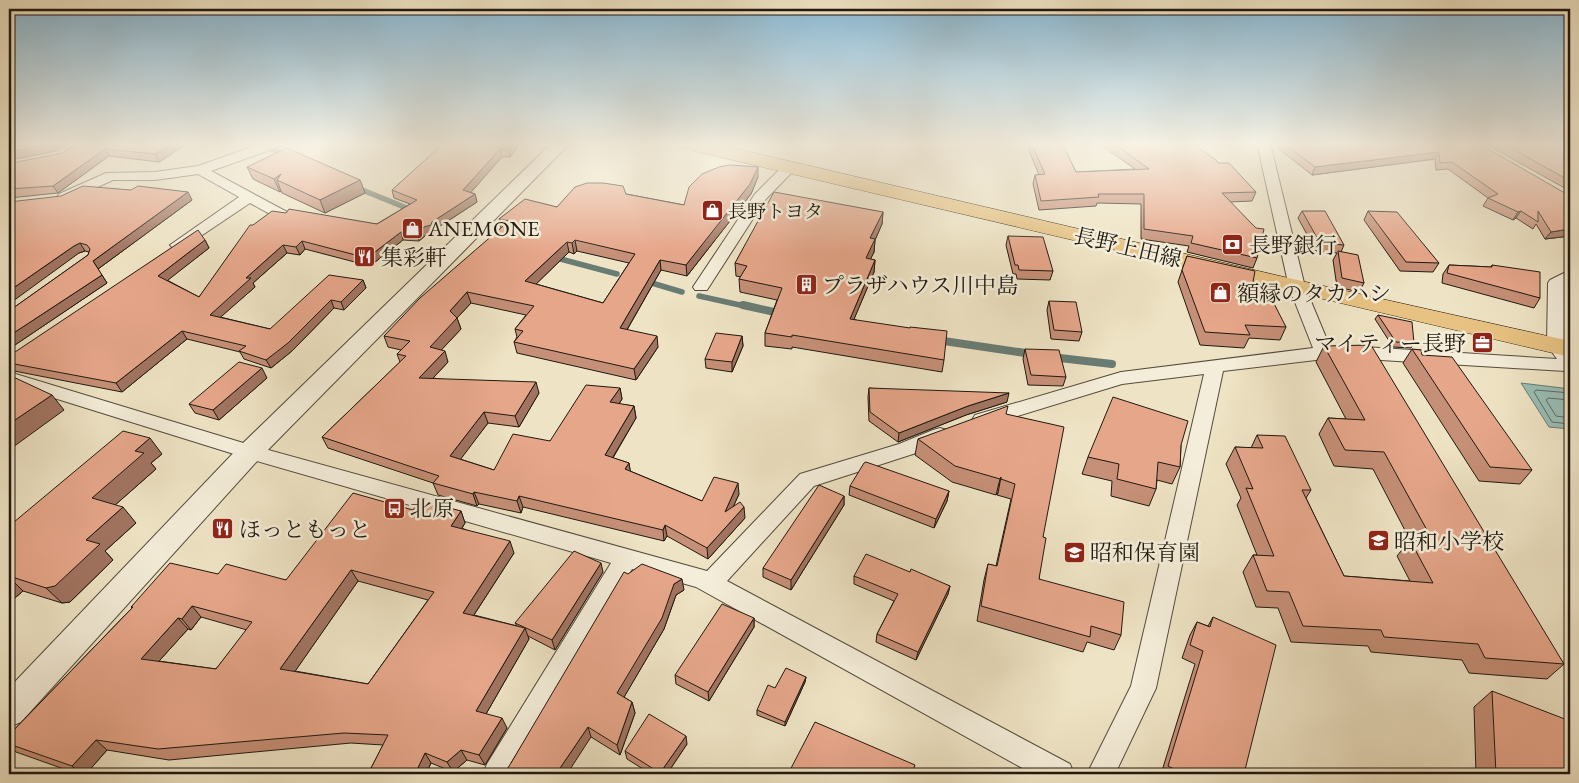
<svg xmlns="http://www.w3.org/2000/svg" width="1579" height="783" font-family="'EB Garamond','Noto Serif JP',serif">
	<rect width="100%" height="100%" fill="#eee3c4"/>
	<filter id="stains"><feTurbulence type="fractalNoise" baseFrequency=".004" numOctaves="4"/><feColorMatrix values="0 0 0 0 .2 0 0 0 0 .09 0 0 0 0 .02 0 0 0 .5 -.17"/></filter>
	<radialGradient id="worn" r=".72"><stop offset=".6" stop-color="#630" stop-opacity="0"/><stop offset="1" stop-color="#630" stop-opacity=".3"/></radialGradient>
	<path fill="#99beb6" stroke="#697c74" d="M1521,383L1570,389V429L1549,427Z"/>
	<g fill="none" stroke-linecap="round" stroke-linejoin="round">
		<g stroke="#5c6c63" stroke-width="1">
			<path d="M1570,393L1536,390L1534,392L1552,422L1570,424"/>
			<path d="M1570,400L1548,398L1546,400L1556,416L1570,418"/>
		</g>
		<g stroke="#697c74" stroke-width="5.5">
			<path d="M261,143L288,157"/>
			<path d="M355,187L414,211"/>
			<path d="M553,257L617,274"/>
			<path d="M645,281L682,292"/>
			<path d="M699,296L749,307"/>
			<path d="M1568,307L1570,285"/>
		</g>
		<g stroke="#697c74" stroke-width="8">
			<path d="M743,305L783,314"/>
			<path d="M1566,330L1568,305"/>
			<path d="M937,340L1032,354"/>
			<path d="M1051,357L1112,364"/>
		</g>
		<defs>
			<g id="minor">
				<path d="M263,143H282L281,146L211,171L289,213L291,216L289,219H279L250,203L183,248H173L170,245L239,197L198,174L155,180H113L69,200H59L57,197L59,194L106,173L155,172L198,166Z"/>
				<path d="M1257,143H1270L1305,287L1330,347H1364L1557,359L1547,345L1548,283L1550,280L1570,270V282L1564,285L1565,344L1570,351V370L1565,371L1364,359H1324L1223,371L1156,688L1115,774H1087L1131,686L1204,374L1122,384L982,427L975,425L972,420L975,415L1121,372L1313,348L1289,287Z"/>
				<path d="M789,164L796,168L765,200L707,290H695L693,287L755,194L784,165Z"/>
				<path d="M9,372L250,445L707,571L800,474L899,444L933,430L940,428L947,430L950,435L947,440L913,454L814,486L727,581L1070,764L1074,774H1033L696,587L632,569L512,774H483L487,764L611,563L250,459L9,384Z"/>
			</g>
			<path id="tertiary" d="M552,143H570L259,459L21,722L9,727V688L241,445Z"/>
			<path id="primary" d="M677,143H712L1297,280L1570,341V357L686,149L679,147Z"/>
		</defs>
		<use href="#minor" stroke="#544c3d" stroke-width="2"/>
		<use href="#tertiary" stroke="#544c3d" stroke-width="2"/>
		<use href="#primary" stroke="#201910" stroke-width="1"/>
		<use href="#minor" fill="#f4edd9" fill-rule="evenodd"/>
		<use href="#tertiary" fill="#f4edd9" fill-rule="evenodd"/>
		<use href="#primary" fill="#e7c282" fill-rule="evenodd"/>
	</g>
	<g fill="#c68f77" stroke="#201910" fill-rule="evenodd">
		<path d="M77,143H188L159,162L109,156L58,193L9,198V166L63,153Z"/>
		<path d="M444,143H521L510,157H502L470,192L475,194L477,202L434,230V233L426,235L419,241L403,240L370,266L305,249L300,255L287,253L253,283L255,287L220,317L270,329L363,280L366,288L344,310L334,308L292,351L271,368L244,359L240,352L187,339L122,392L9,370V357L205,240L209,248L167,280L199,297L253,225L377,224L410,204L394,198L392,190Z"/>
		<path d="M1031,143H1062L1076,172L1135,169L1098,143H1191L1256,192L1252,201L1230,202L1257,258L1253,268L1187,252L1189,246L1141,239V204L1097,203L1096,206L1039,210L1033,184L1035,175H1039L1029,151Z"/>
		<path d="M1281,143H1478L1570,236L1545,239L1536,224L1533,229L1516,218L1513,220L1483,206L1488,198L1448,169L1436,170L1435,159L1312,175L1279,149Z"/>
		<path d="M1484,143H1570V191Z"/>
		<path d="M247,167L360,180L365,193L325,213L282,193L281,191L280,192L253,179Z"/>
		<path d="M758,177L751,194L687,276L661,270L627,330L658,347L636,380L517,353L514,342L517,337L515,329L526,315L471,303L457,318L461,329L441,350L448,362L433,378L539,393L519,427L488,423L460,459L494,470L550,441L620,388L622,399L619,404L634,406L636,418L613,458L629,463L630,471L702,501L739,494L733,507L745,518L708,559L667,536L664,541L523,507L521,513L479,504L477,506L438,495L433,483L328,448L322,437L400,362L397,354L401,350L388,347L384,336L501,228L499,219L557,207L626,194L684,205ZM577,251L629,263L603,303L536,284L569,252L574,254Z"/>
		<path d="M192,200L98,269L107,283L9,349V311L88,255L89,252L85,251L79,253L9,202Z"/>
		<path d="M1302,211L1344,245L1341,252L1364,283L1359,292L1337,287L1333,260L1337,253L1316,251L1298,218Z"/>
		<path d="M1368,211L1439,263L1433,272L1400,271L1364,220Z"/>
		<path d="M883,212L882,224L875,240L874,252L870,259L875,260L874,272L854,319L944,360L942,372L792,347V349L765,346V333L777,300L740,292L739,279L741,277L736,276L735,263Z"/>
		<path d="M1008,236L1053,271L1050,280L1017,279L1016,274H1013L1006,245Z"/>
		<path d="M1187,256L1253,282L1286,327L1280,340L1249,338L1244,348L1200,345L1178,282Z"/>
		<path d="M1449,265L1491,267L1492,265L1540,298L1534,308L1442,283L1443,274Z"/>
		<path d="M1049,301L1082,332L1079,341L1051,339L1047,310Z"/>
		<path d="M1378,315L1414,343L1411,348L1393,347L1375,319Z"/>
		<path d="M742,336L743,346L732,372L706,368L705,359Z"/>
		<path d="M1324,346L1564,664L1547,679L1469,673L1462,660L1371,652L1368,646L1291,642L1278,608L1256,607L1243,572L1253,555H1257L1237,505L1241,498L1226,464L1235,447L1251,448L1257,435L1311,490L1306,498L1344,576L1410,581L1397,556L1410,540L1373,469L1334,466L1319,434L1328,418L1346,419L1316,362Z"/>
		<path d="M1025,349L1066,377L1063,386L1028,385L1023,359Z"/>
		<path d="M1412,349L1422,355L1532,470L1520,484L1479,481L1403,363Z"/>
		<path d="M267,378L219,420L195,413L189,404Z"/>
		<path d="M869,388L1007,402L966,415L898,442L869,421L868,397Z"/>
		<path d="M1006,414L1043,537L1039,579L1121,635L1114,650L1087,642L1083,652L977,621L984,580L988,564L996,566L1011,499L997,495L998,493L996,495L952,482L915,455L918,439Z"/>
		<path d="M1181,445L1180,467L1172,484L1157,480L1156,489L1149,506L1111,496L1112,481L1082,474L1088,457Z"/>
		<path d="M162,454L151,463L156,469L115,505L136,523L105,551L113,560L70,602L62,603L23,591L9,603V519L14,522Z"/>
		<path d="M850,486L949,491L947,501L934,528L849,495Z"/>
		<path d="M844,496V505L791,590L763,577V568Z"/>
		<path d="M413,510L461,511L465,523L462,528L514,553L474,615L517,626L515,623L603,572L555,650L528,636L529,639L486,714L507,728L485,765L467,760L453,772L431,763L426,774H368L383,745L351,743L169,760L107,750L86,774H78L16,752L9,747V735L132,608L131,607L218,574L286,580ZM358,581L428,600L368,684L295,671ZM201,617L247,630L216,669L159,661L188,629L191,630Z"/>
		<path d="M910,572L950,586L948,594L916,660L876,642L877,634L894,601L854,584V576Z"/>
		<path d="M628,574L684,590L676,595L664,629L624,697L632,702L635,713L620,755L591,737L511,763Z"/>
		<path d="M1213,617L1244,774H1161L1195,664L1182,658L1190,635L1197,622L1208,626Z"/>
		<path d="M754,618V627L709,701L676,684L675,675Z"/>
		<path d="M806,677L805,682L785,726L757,715V710Z"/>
		<path d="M1492,691L1570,774H1476L1474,707Z"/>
		<path d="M687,744L667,774H651L627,759L625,751Z"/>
	</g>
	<g fill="#a17461" stroke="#201910">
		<path d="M54,143H70L57,151L11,160L9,162V152Z"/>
		<path d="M172,143H188L159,162L155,154Z"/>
		<path d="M514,143H521L510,157L509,150Z"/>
		<path d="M105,149L109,156L58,193L53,186Z"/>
		<path d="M500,149L502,157L466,198L463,190Z"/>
		<path d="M1439,152L1435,159L1312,175L1315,167Z"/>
		<path d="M758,167V177L751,194L687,276L686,265Z"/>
		<path d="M281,174L277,180L281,191L280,192L274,179Z"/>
		<path d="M360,180L365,193L325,213L320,200Z"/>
		<path d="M188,192L192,200L98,269L93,261Z"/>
		<path d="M475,194L477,202L434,230V233L426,235L419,241L417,233L424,227Z"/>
		<path d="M1521,211L1516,218L1513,220L1518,212Z"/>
		<path d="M883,212L882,224L875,240L874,252L865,271L866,258L870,238Z"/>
		<path d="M1570,229V236L1545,239L1551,232Z"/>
		<path d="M401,232L403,240L370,266L367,258Z"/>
		<path d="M205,240L209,248L163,284L158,276Z"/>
		<path d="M575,240L577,251L574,254L572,243Z"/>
		<path d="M302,241L305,249L300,255L296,247Z"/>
		<path d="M567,242L569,252L528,292L525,281Z"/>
		<path d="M80,243L85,251L79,253L9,304V291L74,246Z"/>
		<path d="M283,245L287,253L253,283L255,287L214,323L210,315L246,278Z"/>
		<path d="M660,260L661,270L621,340L620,328Z"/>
		<path d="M875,260L874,272L849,331L850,319Z"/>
		<path d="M102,275L107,283L9,349V336Z"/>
		<path d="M363,280L366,288L344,310L341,302Z"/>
		<path d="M467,292L471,303L457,318L461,329L434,358L430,347L450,311Z"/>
		<path d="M331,300L334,308L292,351L271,368L266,360Z"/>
		<path d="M182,331L187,339L122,392L116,383Z"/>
		<path d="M657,336L658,347L636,380L634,369Z"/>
		<path d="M742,336L743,346L732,372V362Z"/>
		<path d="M445,351L448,362L423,389L419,378Z"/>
		<path d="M262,368L267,378L219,420L213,410Z"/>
		<path d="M536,382L539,393L519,427L515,416Z"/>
		<path d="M620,388L622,399L613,413L610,402Z"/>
		<path d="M1009,393L1007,402L966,415L898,442L899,433L968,406Z"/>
		<path d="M52,395L64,410L9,450V424Z"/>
		<path d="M634,406L636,418L607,467L605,455Z"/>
		<path d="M484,412L488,423L454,468L450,456Z"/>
		<path d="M150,438L162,454L151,463L156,469L105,514L92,498L135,451Z"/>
		<path d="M629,463L631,475L625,469Z"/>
		<path d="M1001,477L998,493L996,495L1000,479Z"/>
		<path d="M738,483L739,494L726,523L725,512Z"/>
		<path d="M949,491L947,501L934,528L936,519Z"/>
		<path d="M474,492L479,504L477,506L473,494Z"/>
		<path d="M519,496L523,507L521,513L517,501Z"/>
		<path d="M844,496V505L791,590V580Z"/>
		<path d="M123,507L136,523L105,551L113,560L70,602L62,603L46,588L86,540Z"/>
		<path d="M744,507L745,518L708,559L707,548Z"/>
		<path d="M461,511L465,523L456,537L451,526Z"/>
		<path d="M665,525L667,536L664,541L663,530Z"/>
		<path d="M510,541L514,553L468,624L463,613Z"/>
		<path d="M601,563L603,572L555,650L552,640Z"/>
		<path d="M351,570L358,581L289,680L280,669Z"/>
		<path d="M9,577L23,591L9,603Z"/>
		<path d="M682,579L684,590L676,595L664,629L620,704L617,693L674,584Z"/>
		<path d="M950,586L948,594L916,660L918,652Z"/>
		<path d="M192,606L201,617L191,630L182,619Z"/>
		<path d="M178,618L188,629L151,670L141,659Z"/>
		<path d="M754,618V627L709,701L708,692Z"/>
		<path d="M525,628L529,639L482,721L476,711Z"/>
		<path d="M806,677L805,682L785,726V722Z"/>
		<path d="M632,702L635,713L620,755L617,745Z"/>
		<path d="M502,718L507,728L485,765L479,755Z"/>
		<path d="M588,727L591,737L567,774H556Z"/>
		<path d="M686,736L687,744L667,774H661L660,773Z"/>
		<path d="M96,740L107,750L86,774H82L72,766Z"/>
		<path d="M461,750L467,760L453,772L447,762Z"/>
		<path d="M425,753L431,763L426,774H415Z"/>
	</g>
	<g fill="#e6a68a" stroke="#201910" fill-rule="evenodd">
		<path d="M22,143H54L9,152V151Z"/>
		<path d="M77,143H172L155,154L105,149L53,186L9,189V166L17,162L63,153Z"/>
		<path d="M444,143H514L509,150L500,149L463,190L475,194L432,222L431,225L424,227L417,233L401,232L367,258L302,241L296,247L283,245L246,278H251L210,315L270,329L329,275L363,280L341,302L331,300L288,343L266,360L239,351L246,346L182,331L116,383L9,363V356L198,230L205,240L158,276L199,297L250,225H253L272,211L286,213L289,209L377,224L417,200L392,190Z"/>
		<path d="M1031,143H1062L1076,172L1149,169L1113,143H1191L1216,160L1218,163H1229L1256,192L1222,193L1256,228L1264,229L1257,258L1191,243L1193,236L1144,229V194H1098L1099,197L1041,201L1035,175L1045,174Z"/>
		<path d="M1283,143H1478L1570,196V229L1551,232L1538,211V222L1521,211L1518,212L1488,198L1498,194L1452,162L1440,163L1439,152L1315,167Z"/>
		<path d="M1502,143H1570V181Z"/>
		<path d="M287,148L360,180L320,200L277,180L281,174L274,179L247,167Z"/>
		<path d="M730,165L758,167L750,184L686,265L660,260L620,328L657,336L634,369L514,342L523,331L515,329L534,306L467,292L450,311L457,318L430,347L445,351L419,378L536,382L515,416L484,412L450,456L494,470L513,434L550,441L586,385L620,388L610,402L634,406L605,455L629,463L625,469L702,501L714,477L738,483L725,512L740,502L744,507L707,548L665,525L663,530L519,496L517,501L474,492L473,494L433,483L439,476L322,437L406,356L397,354L410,341L384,336L420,298L509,221L499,219L525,199L557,207L575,187L587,183H603L623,186L626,194L684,205L689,187L702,174L719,167ZM575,240L635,254L603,303L525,281L567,242L572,243Z"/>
		<path d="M83,186L131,190L138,186L188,192L93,261L102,275L9,336V311L88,255L90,249L87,245L80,243L74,246L9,291V202L61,196Z"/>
		<path d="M774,192L883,212L870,238L875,239L866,258L875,260L850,319L910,328V327L947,331L944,360L792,335V337L765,333L782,288L739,279L747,266L735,263Z"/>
		<path d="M1302,211H1325L1344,245L1320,243Z"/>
		<path d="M1368,211L1397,212L1439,263L1406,262Z"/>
		<path d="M1008,236L1043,237L1053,271L1019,270L1018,265H1015Z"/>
		<path d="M1338,251L1358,255L1364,283L1342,278Z"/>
		<path d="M1187,256L1255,271L1253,282L1264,284L1286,327L1245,325L1250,335L1205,332L1182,270Z"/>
		<path d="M1449,265L1492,267V265L1540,272V298L1447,273Z"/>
		<path d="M1049,301L1076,302L1082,332L1054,330Z"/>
		<path d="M1378,315L1412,322L1414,343L1396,342Z"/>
		<path d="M716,333L742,336L732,362L705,359Z"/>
		<path d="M1371,345L1564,664L1485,658L1478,644L1384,637L1381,630L1303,626L1289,592L1267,591L1253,555L1274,556L1246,488L1253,489L1235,447L1263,448L1257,435L1285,436L1311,490H1302L1344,576L1433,583L1410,540L1433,541L1384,452L1345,450L1328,418L1365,420L1324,346Z"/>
		<path d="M1025,349L1059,350L1066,377L1031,375Z"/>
		<path d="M1412,349L1421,350L1422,355L1452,357L1532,470L1490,467Z"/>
		<path d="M239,362L262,368L213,410L189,404Z"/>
		<path d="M9,375L52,395L9,424Z"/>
		<path d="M869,388L1009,393L968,406L899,433L870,412Z"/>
		<path d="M1113,397L1188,421L1181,445L1180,467L1158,462L1156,489L1117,479L1119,464L1088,457Z"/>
		<path d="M1008,406L1006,414L1064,427L1043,537L1046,538L1039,579L1124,602L1121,635L1091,626L1090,637L981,606L988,564L997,566L1015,484L1001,479V477L1000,479L955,466L918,439Z"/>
		<path d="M123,431L150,438L135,451L144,453L92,498L123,507L86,540L100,544L55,586L46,588L9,576V519L14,522Z"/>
		<path d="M866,462L949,491L936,519L850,486L864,463Z"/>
		<path d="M819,485L844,496L791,580L763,568Z"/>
		<path d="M353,493L413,510L420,500L461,511L451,526L510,541L463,613L525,628L476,711L502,718L479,755L461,750L447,762L425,753L415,774H368L388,735L344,733L158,749L96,740L72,766L9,744V735L133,607H131L170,563L218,574L226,564L286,580ZM351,570L434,592L368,684L280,669ZM192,606L252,622L216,669L141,659L178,618L182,619Z"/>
		<path d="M574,551L601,563L552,640L515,623Z"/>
		<path d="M866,554L910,572L911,569L950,586L918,652L877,634L898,594L854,576Z"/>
		<path d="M642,564L682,579L674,584L662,618L617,693L632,702L617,745L588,727L556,774H504L511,763L624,572L628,574Z"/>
		<path d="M722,604L754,618L708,692L675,675Z"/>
		<path d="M1213,617L1276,645L1244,774H1184L1168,766L1203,651L1190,645L1197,622L1210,627Z"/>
		<path d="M786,668L806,677L785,722L757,710L768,685L775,688Z"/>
		<path d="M1492,691L1570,721V774H1496Z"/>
		<path d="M649,714L686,736L660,773L625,751Z"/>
		<path d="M815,722L915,765L912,774H788Z"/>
	</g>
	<linearGradient id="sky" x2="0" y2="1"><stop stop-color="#88b8d4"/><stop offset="0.57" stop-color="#f7f2e4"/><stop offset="1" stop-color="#f7f2e4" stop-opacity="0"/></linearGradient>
	<rect width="1579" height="253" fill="url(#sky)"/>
	<defs>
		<symbol id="shop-square" viewBox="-11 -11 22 22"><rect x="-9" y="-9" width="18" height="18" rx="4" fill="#8f2418" stroke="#f4edd9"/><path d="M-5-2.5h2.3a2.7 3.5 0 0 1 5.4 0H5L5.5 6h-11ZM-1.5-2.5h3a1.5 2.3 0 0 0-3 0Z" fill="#fff"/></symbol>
		<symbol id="bank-square" viewBox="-11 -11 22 22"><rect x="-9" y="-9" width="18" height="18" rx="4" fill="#8f2418" stroke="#f4edd9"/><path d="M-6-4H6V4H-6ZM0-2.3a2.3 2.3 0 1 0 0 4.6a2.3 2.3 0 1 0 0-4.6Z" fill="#fff"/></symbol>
		<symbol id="restaurant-square" viewBox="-11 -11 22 22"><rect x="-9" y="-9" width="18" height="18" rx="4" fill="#8f2418" stroke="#f4edd9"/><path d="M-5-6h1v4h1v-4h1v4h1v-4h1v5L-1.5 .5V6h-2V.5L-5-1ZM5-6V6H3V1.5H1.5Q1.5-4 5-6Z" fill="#fff"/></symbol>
		<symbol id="building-square" viewBox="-11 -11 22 22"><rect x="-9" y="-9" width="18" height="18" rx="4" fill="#8f2418" stroke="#f4edd9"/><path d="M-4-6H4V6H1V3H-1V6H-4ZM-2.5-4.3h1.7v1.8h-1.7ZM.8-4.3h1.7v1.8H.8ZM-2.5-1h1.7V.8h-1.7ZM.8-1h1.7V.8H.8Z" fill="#fff"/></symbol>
		<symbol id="office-square" viewBox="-11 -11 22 22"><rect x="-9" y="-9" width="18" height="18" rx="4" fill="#8f2418" stroke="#f4edd9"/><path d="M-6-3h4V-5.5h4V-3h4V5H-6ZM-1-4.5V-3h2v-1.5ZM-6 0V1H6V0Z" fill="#fff"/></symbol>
		<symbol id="bus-square" viewBox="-11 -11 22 22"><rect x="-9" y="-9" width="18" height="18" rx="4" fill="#8f2418" stroke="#f4edd9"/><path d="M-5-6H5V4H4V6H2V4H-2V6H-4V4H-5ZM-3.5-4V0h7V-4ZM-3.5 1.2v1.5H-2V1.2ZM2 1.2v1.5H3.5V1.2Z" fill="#fff"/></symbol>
		<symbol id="school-square" viewBox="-11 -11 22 22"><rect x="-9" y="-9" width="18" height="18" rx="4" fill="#8f2418" stroke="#f4edd9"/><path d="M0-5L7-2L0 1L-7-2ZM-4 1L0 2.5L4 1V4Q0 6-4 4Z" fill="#fff"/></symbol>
	</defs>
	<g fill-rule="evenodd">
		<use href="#shop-square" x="700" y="198" width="25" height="25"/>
		<use href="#shop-square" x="400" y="216" width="25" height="25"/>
		<use href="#bank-square" x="1220" y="232" width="25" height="25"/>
		<use href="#restaurant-square" x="352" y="244" width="25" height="25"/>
		<use href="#building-square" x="794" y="272" width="25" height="25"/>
		<use href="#shop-square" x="1208" y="280" width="25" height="25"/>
		<use href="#office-square" x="1470" y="330" width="25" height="25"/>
		<use href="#bus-square" x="382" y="496" width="25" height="25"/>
		<use href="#restaurant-square" x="210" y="516" width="25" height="25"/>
		<use href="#school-square" x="1366" y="528" width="25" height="25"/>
		<use href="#school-square" x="1062" y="540" width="25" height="25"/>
	</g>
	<g text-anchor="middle" stroke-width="5" stroke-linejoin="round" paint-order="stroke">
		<g font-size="19" fill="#201910" stroke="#f4edd9" text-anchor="start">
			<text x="728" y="218">長野トヨタ</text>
		</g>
		<g font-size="22" fill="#201910" stroke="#f4edd9" text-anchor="start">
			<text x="428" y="236">ANEMONE</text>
			<text x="1249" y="253">長野銀行</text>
			<text x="381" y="265">集彩軒</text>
			<text x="822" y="293">プラザハウス川中島</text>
			<text x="1237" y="301">額縁のタカハシ</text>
			<text x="1466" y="351" text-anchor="end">マイティー長野</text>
			<text x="410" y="516">北原</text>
			<text x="239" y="537">ほっともっと</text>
			<text x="1394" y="549">昭和小学校</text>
			<text x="1090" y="560">昭和保育園</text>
		</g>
		<g font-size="22" fill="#201910" stroke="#f4edd9">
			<text transform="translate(1128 247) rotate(13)" y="8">長野上田線</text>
		</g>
	</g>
	<rect width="1579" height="783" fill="none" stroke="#eee3c4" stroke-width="30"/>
	<rect x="10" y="10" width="1559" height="763" fill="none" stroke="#201910" stroke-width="2.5"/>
	<rect x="15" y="15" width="1549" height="753" fill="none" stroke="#201910"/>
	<rect width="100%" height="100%" filter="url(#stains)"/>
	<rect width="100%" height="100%" fill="url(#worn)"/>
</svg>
